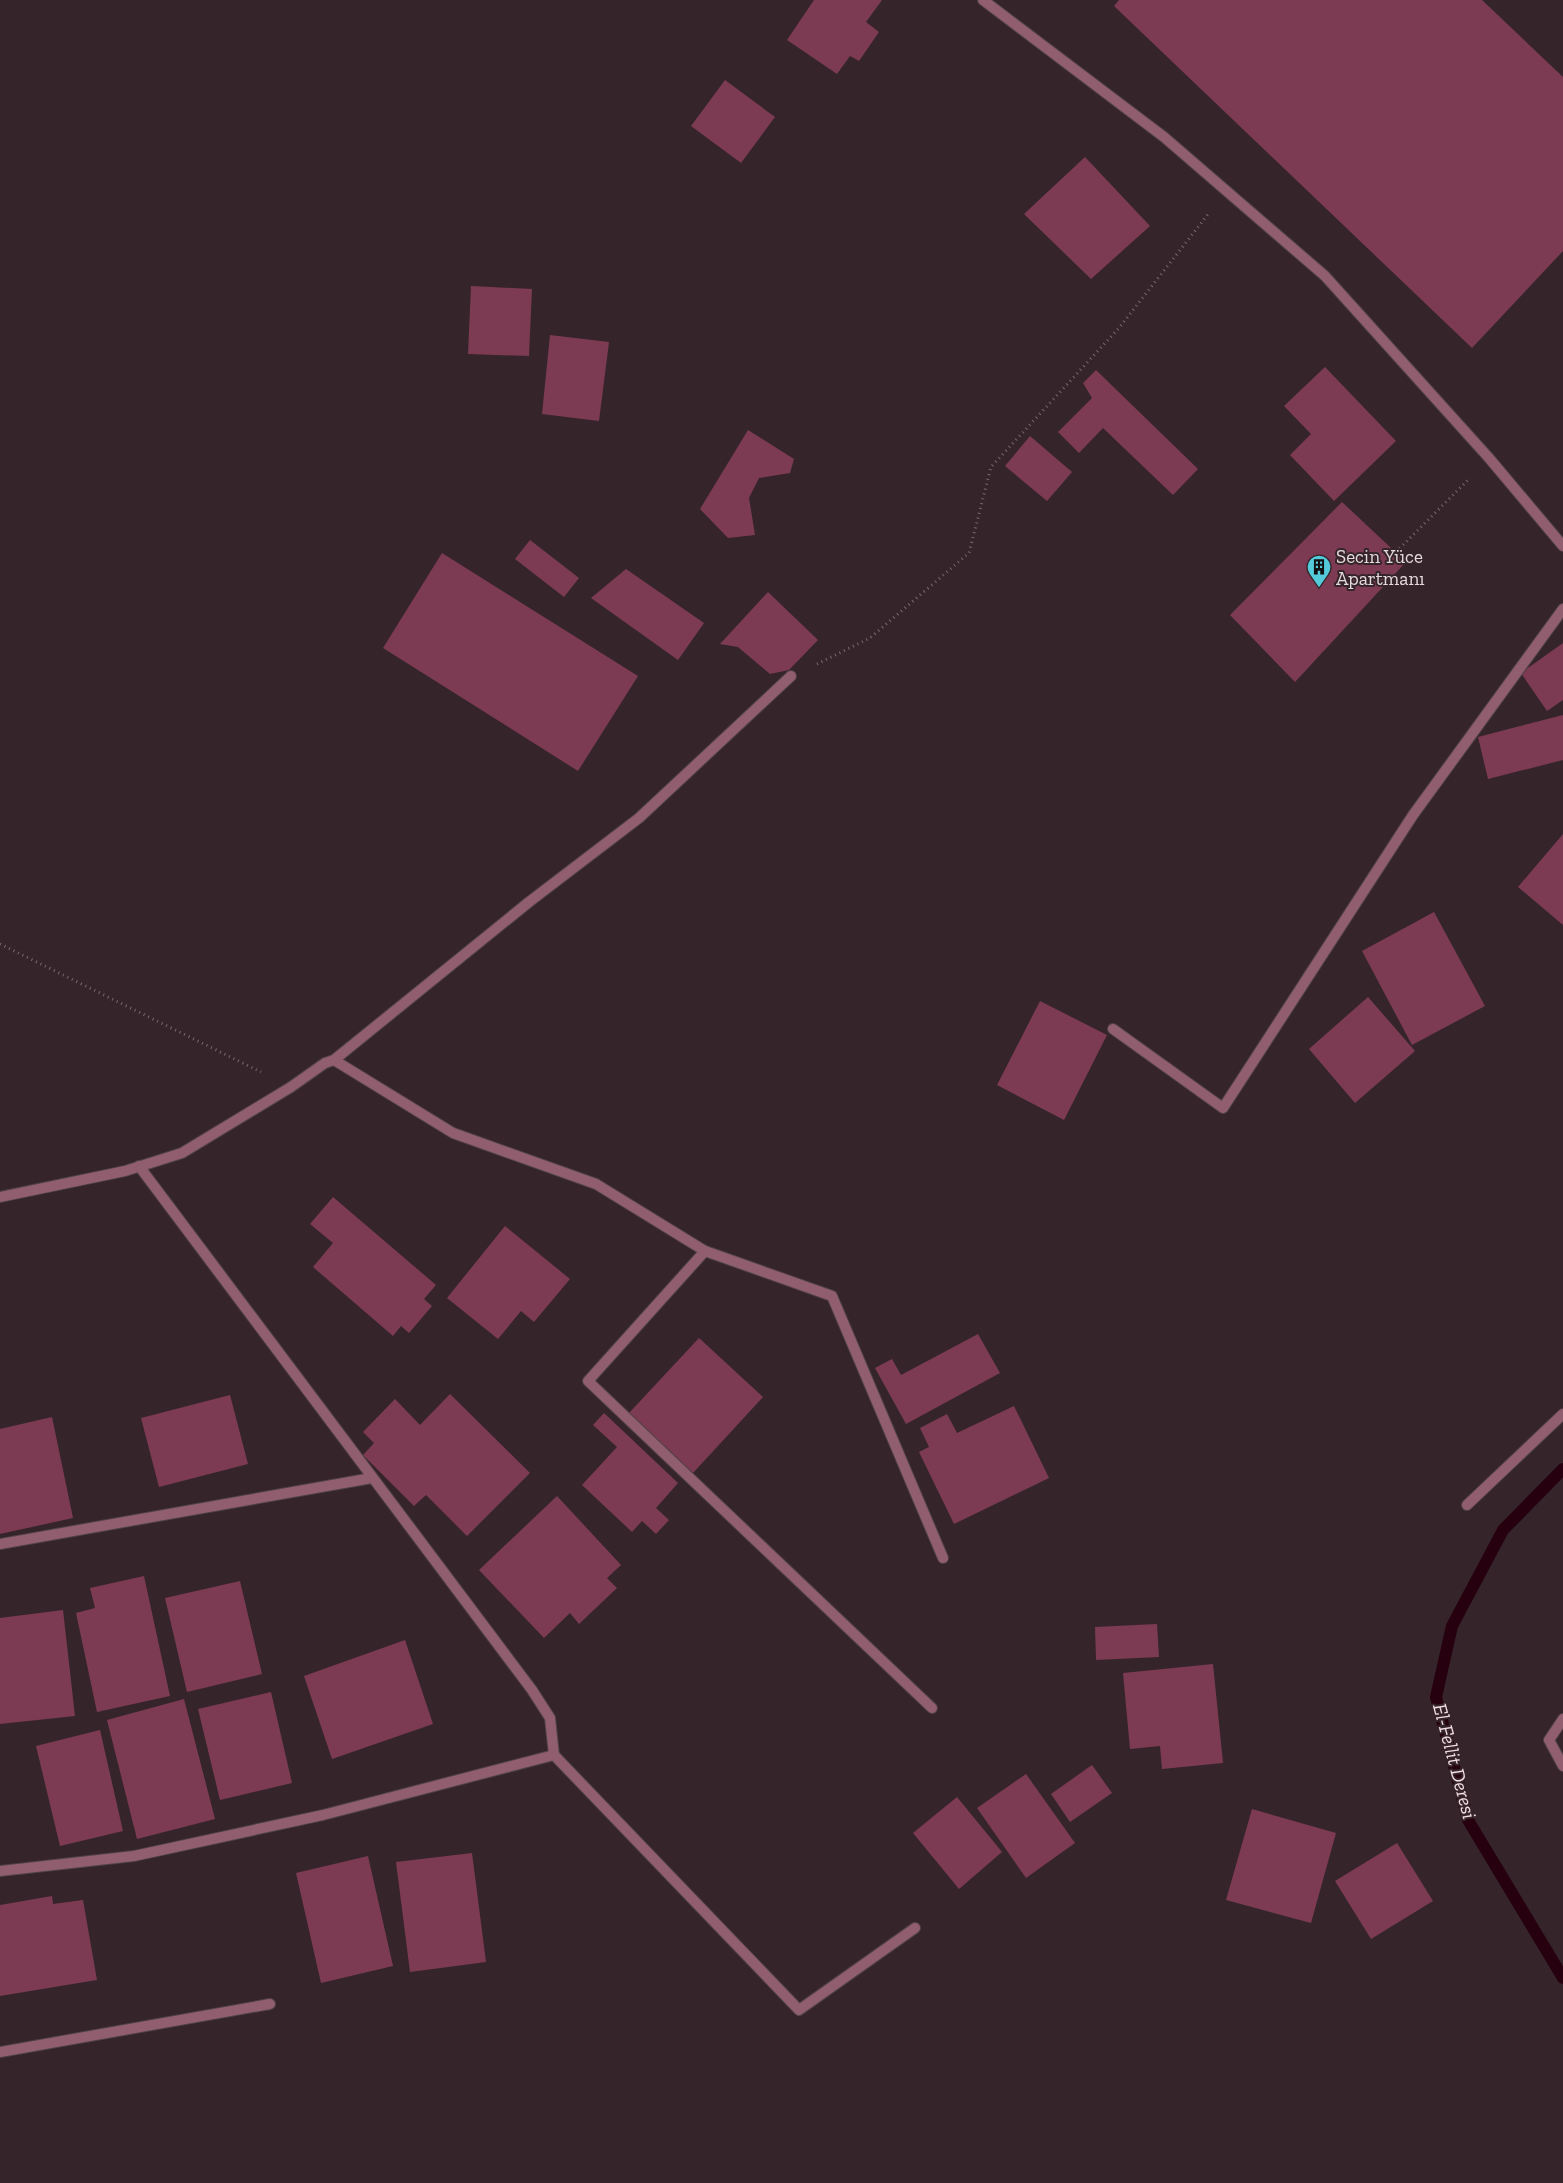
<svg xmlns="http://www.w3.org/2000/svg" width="1563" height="2183" font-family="'Zilla Slab',serif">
	<rect width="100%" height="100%" fill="#35252a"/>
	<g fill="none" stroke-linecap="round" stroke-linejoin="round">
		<path stroke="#26000f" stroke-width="12" d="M1563,1469L1503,1530L1452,1626L1436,1697L1468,1820L1563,1978"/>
	</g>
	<g fill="#7c3b53">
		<path d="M814,0H882L866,22L879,32L859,61L850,56L837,74L787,40Z"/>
		<path d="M1119,0H1482L1563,77V251L1472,348L1114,6Z"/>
		<path d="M725,80L775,117L741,163L691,126Z"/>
		<path d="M1085,157L1150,226L1091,279L1024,214Z"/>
		<path d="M471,286L532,289L529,356L468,354Z"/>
		<path d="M550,335L609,342L599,421L542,414Z"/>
		<path d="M1325,367L1396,441L1334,501L1290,455L1311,434L1284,406Z"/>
		<path d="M1096,370L1198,469L1173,495L1103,428L1079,453L1058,432L1092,398L1083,383Z"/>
		<path d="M748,430L794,459L790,473L759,478L749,498L755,535L728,538L700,509Z"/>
		<path d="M1030,436L1072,472L1047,501L1005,466Z"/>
		<path d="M1342,502L1406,562L1295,682L1230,615Z"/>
		<path d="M530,540L579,578L564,597L515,559Z"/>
		<path d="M442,553L638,676L578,771L383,648Z"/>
		<path d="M626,569L704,623L678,660L591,598Z"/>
		<path d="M768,592L818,640L789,670L770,674L738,647L720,644Z"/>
		<path d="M1563,643V700L1547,711L1521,673Z"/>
		<path d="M1563,715V760L1488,779L1478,737Z"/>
		<path d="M1563,834V925L1518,887Z"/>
		<path d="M1434,912L1485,1006L1412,1045L1362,951Z"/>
		<path d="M1368,997L1415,1051L1355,1103L1309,1049Z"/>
		<path d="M1040,1001L1107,1035L1064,1120L997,1085Z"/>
		<path d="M333,1197L436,1285L424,1299L432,1306L409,1333L401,1326L393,1336L313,1267L333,1243L310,1224Z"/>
		<path d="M505,1226L570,1279L534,1322L521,1311L498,1339L447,1298Z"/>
		<path d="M978,1334L1000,1373L906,1424L875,1368L892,1359L901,1375Z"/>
		<path d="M699,1338L763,1397L693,1473L629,1413Z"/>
		<path d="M450,1394L530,1473L467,1536L426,1495L414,1506L363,1455L374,1443L363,1432L395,1399L420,1425Z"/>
		<path d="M230,1395L248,1464L159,1487L141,1418Z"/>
		<path d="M1014,1406L1049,1478L954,1524L919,1452L929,1447L920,1428L947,1414L957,1433Z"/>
		<path d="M604,1413L678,1483L656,1508L669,1520L656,1534L642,1521L632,1532L582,1485L617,1447L593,1425Z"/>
		<path d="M52,1417L73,1518L0,1534V1429Z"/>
		<path d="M557,1496L621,1565L607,1578L617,1588L579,1624L570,1613L544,1638L479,1570Z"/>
		<path d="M144,1576L170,1696L97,1712L76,1613L95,1608L90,1588Z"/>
		<path d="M240,1581L262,1674L187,1692L165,1598Z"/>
		<path d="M63,1610L75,1716L0,1724V1618Z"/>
		<path d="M1157,1624L1159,1657L1096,1660L1095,1627Z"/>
		<path d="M405,1640L433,1724L332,1759L304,1676Z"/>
		<path d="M1213,1664L1223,1763L1162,1769L1160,1746L1130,1749L1123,1673Z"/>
		<path d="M271,1692L292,1783L220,1800L198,1709Z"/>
		<path d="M184,1699L215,1819L137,1839L107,1720Z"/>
		<path d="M100,1730L123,1831L60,1846L36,1746Z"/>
		<path d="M1092,1765L1112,1793L1070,1822L1051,1794Z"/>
		<path d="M1026,1774L1075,1843L1026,1878L977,1808Z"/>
		<path d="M957,1797L1002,1852L959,1889L913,1833Z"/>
		<path d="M1252,1809L1336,1833L1311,1923L1226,1900Z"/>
		<path d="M1397,1843L1433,1901L1371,1939L1335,1881Z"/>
		<path d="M472,1853L486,1962L410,1972L396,1862Z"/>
		<path d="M368,1856L393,1966L321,1983L296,1873Z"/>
		<path d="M52,1896L53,1904L83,1900L97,1980L0,1996V1905Z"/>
	</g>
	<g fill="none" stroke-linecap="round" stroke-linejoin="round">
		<defs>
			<path id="lane" d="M1467,1505L1563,1414"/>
			<g id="street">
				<path d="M983,0L1164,137L1325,276L1489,458L1563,546"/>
				<path d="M1113,1029L1223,1108L1413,815L1563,609"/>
				<path d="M334,1060L529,902L639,818L791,676"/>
				<path d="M0,1197L125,1171L182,1153L291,1087L325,1063L334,1060L453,1133L596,1184L705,1251L832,1296L943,1558"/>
				<path d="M705,1251L588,1381L932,1708"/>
				<path d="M0,1544L372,1478"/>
				<path d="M1563,1719L1549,1740L1563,1766"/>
				<path d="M554,1755L799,2010L915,1928"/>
				<path d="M0,1871L134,1856L323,1815L554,1755L550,1718L532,1690L139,1166"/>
				<path d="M0,2052L270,2004"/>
			</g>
		</defs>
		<use href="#lane" stroke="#514247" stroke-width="12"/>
		<use href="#street" stroke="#514247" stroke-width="12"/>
		<g stroke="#77696d" stroke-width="3" stroke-dasharray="1 4" stroke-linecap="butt">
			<path d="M1396,552L1470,478"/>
			<path d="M817,664L870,638L969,553L991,467L1119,328L1209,213"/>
			<path d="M0,944L261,1072"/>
		</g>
		<use href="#lane" stroke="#905e6f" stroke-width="10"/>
		<use href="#street" stroke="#905e6f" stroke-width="10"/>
	</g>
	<defs>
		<symbol id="building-pin" viewBox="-11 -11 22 30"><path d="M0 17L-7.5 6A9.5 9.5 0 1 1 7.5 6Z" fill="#53cbdb" stroke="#35252a"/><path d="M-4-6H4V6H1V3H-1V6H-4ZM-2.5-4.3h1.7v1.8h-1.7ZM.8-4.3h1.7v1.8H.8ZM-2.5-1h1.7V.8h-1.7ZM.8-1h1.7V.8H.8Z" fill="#111"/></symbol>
	</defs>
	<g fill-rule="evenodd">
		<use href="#building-pin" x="1305" y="553" width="28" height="38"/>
	</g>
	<g text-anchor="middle" stroke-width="4" stroke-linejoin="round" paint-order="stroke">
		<g font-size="19" fill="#e5dadd" stroke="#35252a" text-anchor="start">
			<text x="1336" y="563">Secin Yüce<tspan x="1336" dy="22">Apartmanı</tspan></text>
		</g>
		<g font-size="20" font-style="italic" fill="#f2dde3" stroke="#35252a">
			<text transform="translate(1455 1761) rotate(75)" y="7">El-Fellit Deresi</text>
		</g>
	</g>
</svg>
